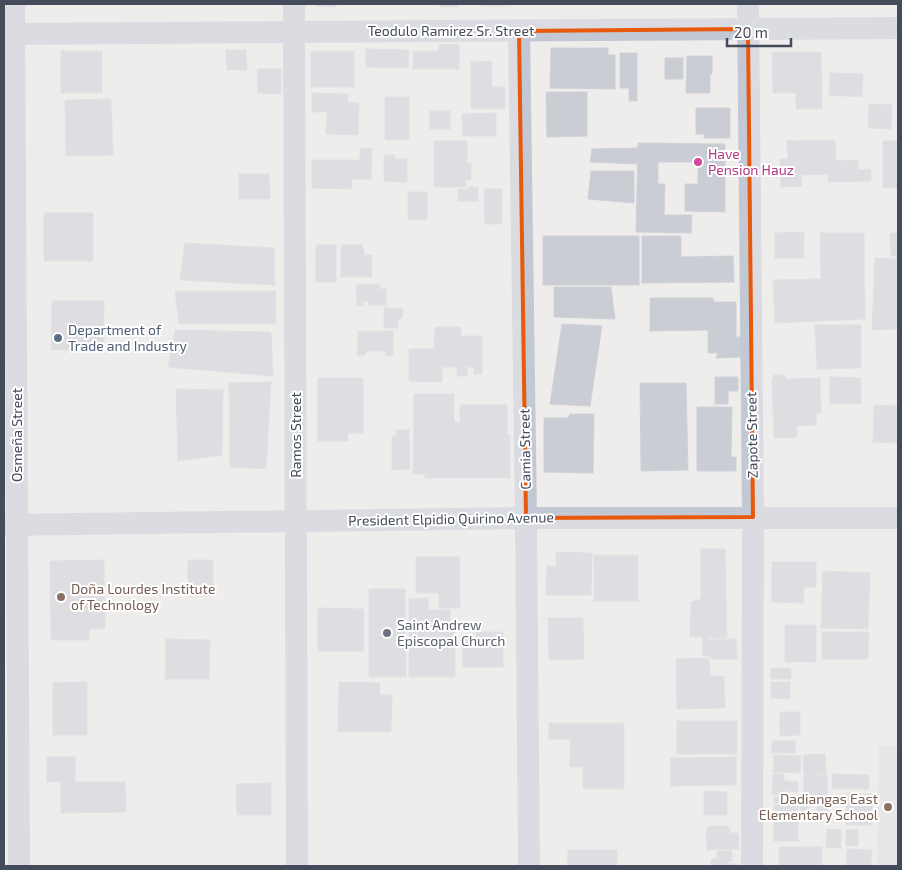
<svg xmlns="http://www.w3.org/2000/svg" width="902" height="870" font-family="'Exo 2',sans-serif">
	<rect width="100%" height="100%" fill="#efedec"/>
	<path fill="#e0dede" d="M878,746L898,747V866H877Z"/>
	<g fill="#cbcdd4" stroke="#d0d1d8">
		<path d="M316,4H336V7L316,6Z"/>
		<rect x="440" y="4" width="17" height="3"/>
		<rect x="482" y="4" width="23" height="2"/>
		<path d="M439,44H459V69H413V51H439Z"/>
		<path d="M551,48H608V55H615V89L550,88Z"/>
		<path d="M366,49L409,50L408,68L366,67Z"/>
		<path d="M226,50H246L247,70H227Z"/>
		<rect x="61" y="51" width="41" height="42"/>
		<rect x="311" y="51" width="43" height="36"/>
		<path d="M772,52H821L822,109H796V93H773Z"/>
		<path d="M620,53H637V101H629V88H620Z"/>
		<path d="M687,56H712V74H710V93H686Z"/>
		<rect x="665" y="58" width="18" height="21"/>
		<path d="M492,61V87H505V109H471V62Z"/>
		<path d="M257,69H281V94L258,93Z"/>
		<path d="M830,73L863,74L862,97L829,95Z"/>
		<path d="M546,92H587V136L547,137Z"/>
		<path d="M312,93L348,94V102L359,103L358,135L326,134L327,112H312Z"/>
		<rect x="385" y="97" width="24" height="43"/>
		<path d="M111,99L113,155L66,156L65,100Z"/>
		<path d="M869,104L892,105L891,129L868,128Z"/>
		<path d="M696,108H730V138H704V134H696Z"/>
		<rect x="430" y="111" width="20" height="18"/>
		<path d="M496,113V136H463L462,114Z"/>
		<path d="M835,140L836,161L858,160V170L871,169V181L828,182V174L801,175L802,186L781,187L780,159H788L787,141Z"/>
		<path d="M434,141H467V163H471V180H466V187H434Z"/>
		<rect x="883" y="141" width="15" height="47"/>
		<path d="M638,143L725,144V212L685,211V184H698V162H658V184H665L664,215H692L691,233L636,232Z"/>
		<path d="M360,148H372L371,179H352V189L312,188V160H360Z"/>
		<path d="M638,148V164L590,162L592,149Z"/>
		<path d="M384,155H395V159H407V182L384,181Z"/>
		<path d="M591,171H634V203L588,199Z"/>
		<path d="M239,174H269L270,199H239Z"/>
		<path d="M468,187H478V201H458V189L467,190Z"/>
		<path d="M484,189H502V224H485Z"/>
		<rect x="408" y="192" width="19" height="28"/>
		<rect x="44" y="213" width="49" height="48"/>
		<path d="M804,232V258H775V233Z"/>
		<path d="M820,233H864L865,319L775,323L773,280L821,279Z"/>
		<path d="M890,233H898V256H891Z"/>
		<rect x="543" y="236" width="96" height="49"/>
		<path d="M642,236H681V257L733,256L734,282L642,283Z"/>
		<path d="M185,243L274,248L275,285L180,280Z"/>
		<rect x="316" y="245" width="20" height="37"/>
		<path d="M341,245H362L365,255H372V277H341Z"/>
		<path d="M875,258L898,259V329L872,330Z"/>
		<path d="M380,284V289H386V305H369V301H363V306H357L356,285Z"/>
		<path d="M554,287H611L615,319L554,317Z"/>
		<path d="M175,291H276V324H179Z"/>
		<path d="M650,298H713L714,302H736V337H741V357L716,358L718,353H708V330L650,331Z"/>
		<path d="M52,301H104L103,350H51Z"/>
		<path d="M384,308L403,309L402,318L398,319V328H384Z"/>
		<path d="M562,324L602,326L590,406L550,404Z"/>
		<path d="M815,325H861V368L817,369Z"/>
		<path d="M435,327H461V336H482V374H474V367H467V376H457V367H442V382L409,381V349H434Z"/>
		<path d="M175,330L271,332L273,376L168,367Z"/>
		<path d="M358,331H393V356H386V351H365V355H357Z"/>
		<path d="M774,375H785V379L820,378L821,412L816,413L817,425L797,426V437L774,438L772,380Z"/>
		<path d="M715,377H738V391H728V404H715Z"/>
		<path d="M830,377L861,378V404H830Z"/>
		<path d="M318,378H363V433H348V441H318Z"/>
		<path d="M271,382L266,469L230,467L229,383Z"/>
		<path d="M640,383H686L688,470L641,471Z"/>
		<path d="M176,389L223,390L222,455L178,461Z"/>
		<path d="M414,394H454V422H460V405H507V435H510V478H424L426,474H413Z"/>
		<path d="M898,401V443L873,442L874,405L898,406Z"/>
		<path d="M697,407H732L731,457H736V471H697Z"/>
		<path d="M570,414H594L593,473L544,472V418H568Z"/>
		<path d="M396,430H409L410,469L392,470V436H396Z"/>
		<path d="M701,549H725L727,638H708V640L736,639L737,659H712L710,656H702L703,637H690L691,602L701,599Z"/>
		<path d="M556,552L592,553L591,595H546L547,566H556Z"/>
		<rect x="594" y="555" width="44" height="46"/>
		<path d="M416,557H460V608H439V593H416Z"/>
		<path d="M104,560L105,629H89V640H51L50,561Z"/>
		<rect x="188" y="560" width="25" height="36"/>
		<path d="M772,562H816V587H804V603L772,602Z"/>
		<path d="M823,571L870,573L868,629L821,628Z"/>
		<path d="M369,589H405L406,677H369Z"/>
		<path d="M428,598L429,610H450V623H455V677H409V599Z"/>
		<path d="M318,608L364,609V651H318Z"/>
		<path d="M548,618H583L584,659L549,660Z"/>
		<rect x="785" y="625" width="31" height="37"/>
		<path d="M476,632H503V667H463L462,637H476Z"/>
		<path d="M822,632H869L868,659H822Z"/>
		<path d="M166,639L210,640L209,679H165Z"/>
		<path d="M709,658L710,676H724L725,708L677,709L676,659Z"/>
		<rect x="771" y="668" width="20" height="11"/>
		<path d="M87,682V735H53V683Z"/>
		<path d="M339,682L380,683V695H392L391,732H338Z"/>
		<path d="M771,682H790V699L771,698Z"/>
		<path d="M780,712H800V735L780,736Z"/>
		<rect x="677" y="721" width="60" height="33"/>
		<path d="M549,723H624V789H583V767H570V739H549Z"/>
		<rect x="772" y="741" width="23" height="12"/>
		<path d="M825,754L826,774L804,775L803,755Z"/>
		<path d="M774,755L801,756L800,773L773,772Z"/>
		<rect x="47" y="757" width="28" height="25"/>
		<path d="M736,757V785L671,786L670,758Z"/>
		<path d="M773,774H784V781L798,782V792L783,791V795H772Z"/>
		<path d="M832,774L869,775V789H832Z"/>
		<path d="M804,775H827L828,797H804Z"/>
		<path d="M61,782H125L126,812L61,813Z"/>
		<path d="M271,783V815H237L236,784Z"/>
		<path d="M704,791L727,792V815H704Z"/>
		<rect x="846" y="794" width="26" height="31"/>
		<rect x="774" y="797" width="6" height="6"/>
		<rect x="800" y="799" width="9" height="16"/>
		<rect x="817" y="799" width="11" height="16"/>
		<rect x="774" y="805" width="24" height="36"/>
		<path d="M709,826H728L731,833H738L739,849L707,850L706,830Z"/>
		<path d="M827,829L841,830V848L826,847Z"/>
		<path d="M858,829V846H846V830Z"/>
		<rect x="779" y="847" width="43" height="19"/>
		<path d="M847,849L872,850L871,866H846Z"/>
		<path d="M568,850H617V866H567Z"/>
		<path d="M717,851H732V861H728V864H737V866H711V859H717Z"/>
	</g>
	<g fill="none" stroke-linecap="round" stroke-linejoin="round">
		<g stroke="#c2c8d4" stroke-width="22">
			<path d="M14,4L19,866"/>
			<path d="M294,4L297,866"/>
			<path d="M748,4L753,517L752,866"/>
			<path d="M519,31L526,518L529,866"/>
			<path d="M4,34L898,28"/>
			<path d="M4,525L526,518H898"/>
		</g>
	</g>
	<path d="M0 0H902V870H0ZM748,29L753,517L526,518L519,31Z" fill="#efedec" fill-opacity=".55" fill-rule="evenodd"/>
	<path fill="none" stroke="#e8590c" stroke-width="4" stroke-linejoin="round" d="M748,29L753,517L526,518L519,31Z"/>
	<circle fill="#d1479c" stroke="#fff" stroke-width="2" cx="698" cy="162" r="5"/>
	<circle fill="#5c6f8a" stroke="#fff" stroke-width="2" cx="58" cy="338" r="5"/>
	<g fill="#8d6e63" stroke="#fff" stroke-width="2">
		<circle cx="61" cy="597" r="5"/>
		<circle cx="888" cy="807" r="5"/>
	</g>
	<circle fill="#6b7280" stroke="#fff" stroke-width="2" cx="387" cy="633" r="5"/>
	<g text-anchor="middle" stroke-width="4" stroke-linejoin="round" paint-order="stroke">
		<g font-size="14" fill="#444b5a" stroke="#fff">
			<text x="451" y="36">Teodulo Ramirez Sr. Street</text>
			<text transform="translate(17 435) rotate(-90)" y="5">Osmeña Street</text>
			<text transform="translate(296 435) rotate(-90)" y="5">Ramos Street</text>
			<text transform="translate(752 435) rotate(-91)" y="5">Zapote Street</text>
			<text transform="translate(525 449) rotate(-91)" y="5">Camia Street</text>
			<text transform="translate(451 519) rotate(-1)" y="5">President Elpidio Quirino Avenue</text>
		</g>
		<g font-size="14" fill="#b23c85" stroke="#fff" text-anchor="start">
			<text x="708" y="159">Have<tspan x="708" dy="16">Pension Hauz</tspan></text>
		</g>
		<g font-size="14" fill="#4e5e75" stroke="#fff" text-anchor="start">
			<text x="68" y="335">Department of<tspan x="68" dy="16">Trade and Industry</tspan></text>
		</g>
		<g font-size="14" fill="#785e54" stroke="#fff" text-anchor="start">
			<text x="71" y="594">Doña Lourdes Institute<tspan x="71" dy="16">of Technology</tspan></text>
			<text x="878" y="804" text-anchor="end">Dadiangas East<tspan x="878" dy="16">Elementary School</tspan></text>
		</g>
		<g font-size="14" fill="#5b616d" stroke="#fff" text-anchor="start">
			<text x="397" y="630">Saint Andrew<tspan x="397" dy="16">Episcopal Church</tspan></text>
		</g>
	</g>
	<rect width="902" height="870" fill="none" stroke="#444b5a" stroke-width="10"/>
	<path d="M727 38v8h64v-8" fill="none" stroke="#444b5a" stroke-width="2.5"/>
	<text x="734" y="38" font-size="15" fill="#444b5a" stroke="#ffffff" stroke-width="4" paint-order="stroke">20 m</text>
</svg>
